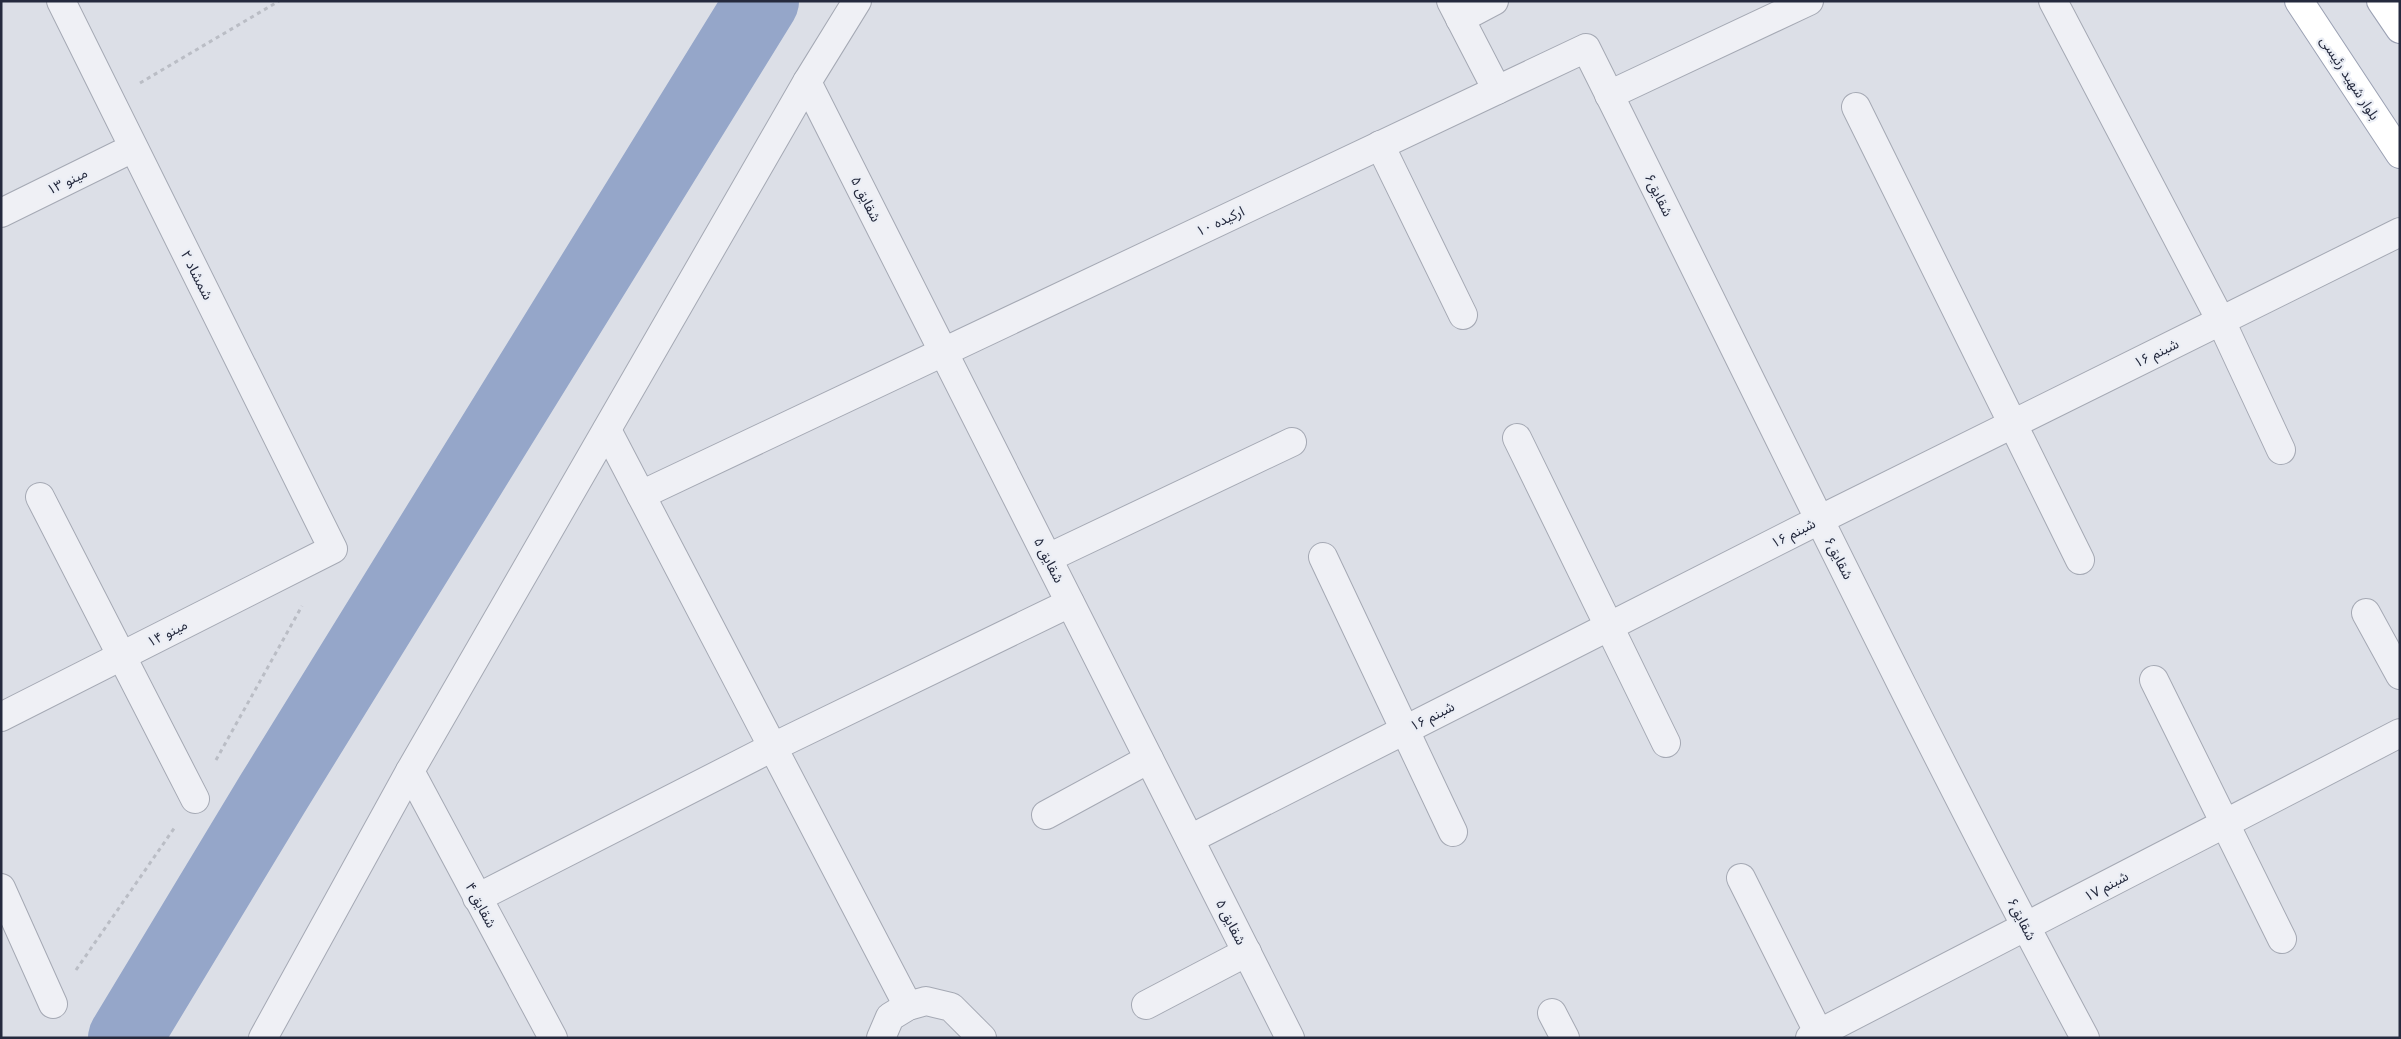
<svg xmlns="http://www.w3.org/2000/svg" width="2401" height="1039" font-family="Roboto,'Noto Sans Arabic',sans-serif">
	<rect width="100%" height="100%" fill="#dcdfe7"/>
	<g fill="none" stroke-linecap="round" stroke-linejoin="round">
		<path stroke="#95a6c9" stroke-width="74" d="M125,1038L273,793L762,1"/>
		<defs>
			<g id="minor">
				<path d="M1451,1L1497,90"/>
				<path d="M2053,1L2221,321L2281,450"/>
				<path d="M1460,19L1494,1"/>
				<path d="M807,82L1290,1038"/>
				<path d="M1609,95L1809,1"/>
				<path d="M1856,107L2080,560"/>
				<path d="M1380,145L1463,315"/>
				<path d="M1,213L133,148"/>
				<path d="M607,430L908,1006"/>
				<path d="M1517,438L1666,743"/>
				<path d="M641,495L1586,48C1751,378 1910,712 2085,1038"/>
				<path d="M40,497L195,799"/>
				<path d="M1323,557L1453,832"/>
				<path d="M1048,558L1292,442"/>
				<path d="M2366,613L2400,675"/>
				<path d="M2154,680L2282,939"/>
				<path d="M1,717L333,549L61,1"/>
				<path d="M410,771L553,1038"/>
				<path d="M1046,815L1149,759"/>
				<path d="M1190,839L1819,520L2400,232"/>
				<path d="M1741,878L1821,1038"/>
				<path d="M1,888L53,1004"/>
				<path d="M477,898L773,747L1070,603"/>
				<path d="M1146,1005L1247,952"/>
				<path d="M1552,1013L1565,1038"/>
				<path d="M263,1038L410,771L807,82L857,1"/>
				<path d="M881,1038L890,1017L908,1006L926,1001L951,1007L982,1038"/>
				<path d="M1810,1038L2400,733"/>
			</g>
			<g id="major">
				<path d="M2299,1L2400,154"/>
				<path d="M2381,1L2400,29"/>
			</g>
		</defs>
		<use href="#minor" stroke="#a5a9b4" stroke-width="30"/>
		<use href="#major" stroke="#9ba1b3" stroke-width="30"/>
		<g stroke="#babdc5" stroke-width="3" stroke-dasharray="4 4" stroke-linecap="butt">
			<path d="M140,83L279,1"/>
			<path d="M216,760L302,606"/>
			<path d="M76,970L175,827"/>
		</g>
		<use href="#minor" stroke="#eff0f5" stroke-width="28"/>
		<use href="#major" stroke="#fff" stroke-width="28"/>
	</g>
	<g text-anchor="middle" stroke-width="4.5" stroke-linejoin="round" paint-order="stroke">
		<g font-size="14" fill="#252a3e" stroke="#ebeef5">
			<text transform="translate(2350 78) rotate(57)" y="5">بلوار شهید رئیسی</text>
			<text transform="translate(67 181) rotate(-26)" y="5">مینو ۱۳</text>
			<text transform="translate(1659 195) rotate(64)" y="5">شقایق۶</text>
			<text transform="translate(866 199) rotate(63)" y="5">شقایق ۵</text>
			<text transform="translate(1220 221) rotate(-25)" y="5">ارکیده ۱۰</text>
			<text transform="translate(197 275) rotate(63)" y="5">شمشاد ۲</text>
			<text transform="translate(2156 353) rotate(-26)" y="5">شبنم ۱۶</text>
			<text transform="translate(1793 533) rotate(-27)" y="5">شبنم ۱۶</text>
			<text transform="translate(1839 558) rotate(63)" y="5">شقایق۶</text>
			<text transform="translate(1049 560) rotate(63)" y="5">شقایق ۵</text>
			<text transform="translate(167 633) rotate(-27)" y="5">مینو ۱۴</text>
			<text transform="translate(1432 716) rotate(-27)" y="5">شبنم ۱۶</text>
			<text transform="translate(2106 886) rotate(-28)" y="5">شبنم ۱۷</text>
			<text transform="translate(481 905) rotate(62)" y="5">شقایق ۴</text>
			<text transform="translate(2022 919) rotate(63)" y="5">شقایق۶</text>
			<text transform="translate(1231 922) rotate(63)" y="5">شقایق ۵</text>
		</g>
	</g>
	<rect width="2401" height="1039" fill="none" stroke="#252a3e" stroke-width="5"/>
</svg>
